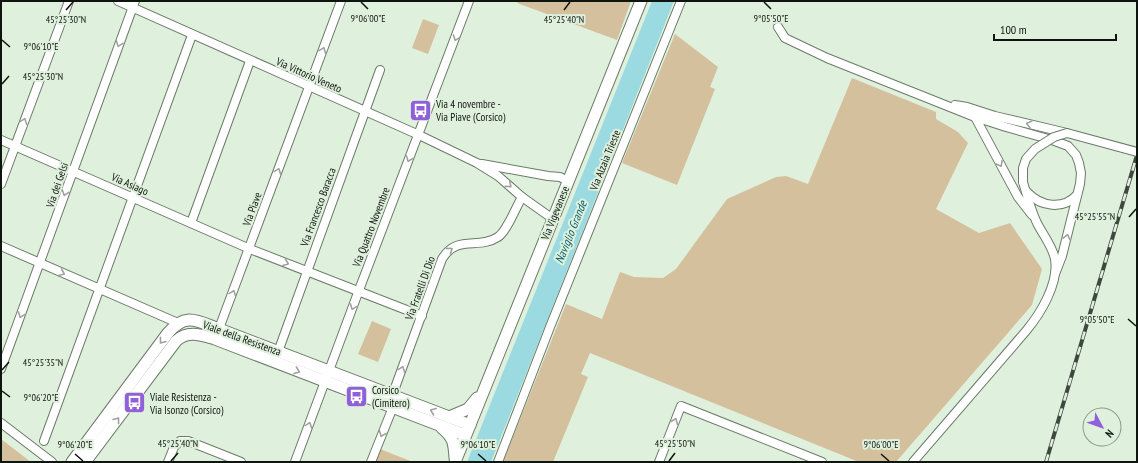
<svg xmlns="http://www.w3.org/2000/svg" width="1138" height="463" font-family="'PT Sans Narrow',sans-serif">
	<rect width="100%" height="100%" fill="#dff1dd"/>
	<g fill="#d5c09d">
		<path d="M518,1H631L617,40L517,3Z"/>
		<path d="M423,19L439,25L428,54L412,48Z"/>
		<path d="M675,34L718,67L710,87L715,89L677,185L622,163Z"/>
		<path d="M852,78L936,112V119L958,132L968,143L936,209L979,233L1010,223L1042,269L1032,305L896,462H859L590,353L581,374L588,377L553,462H503L566,304L602,319L620,272L634,277L663,278L676,269L727,199L776,177L786,176L808,184Z"/>
		<path d="M372,321L391,329L378,362L358,354Z"/>
		<path d="M1,439L31,462H1Z"/>
		<path d="M380,449L413,462H375Z"/>
	</g>
	<path fill="#9bdae1" d="M652,1H674L491,462H467Z"/>
	<g fill="none" stroke-linecap="round" stroke-linejoin="round">
		<defs>
			<g id="street">
				<path d="M118,1L419,135L477,163L498,176L522,197L553,219"/>
				<path d="M778,27L785,38L827,58L975,117L1006,127L1052,140L1068,146L1076,155L1079,163L1081,173L1080,184L1062,256L1055,274"/>
				<path d="M955,105L967,107L995,116L1067,133"/>
				<path d="M975,117L1018,197L1032,215"/>
				<path d="M1,140L250,249L422,316"/>
				<path d="M482,164L548,176L560,177L568,181"/>
				<path d="M1,184L69,1"/>
				<path d="M1027,192C1041,207 1063,210 1077,195"/>
				<path d="M191,223L250,61"/>
				<path d="M1,246L178,323"/>
				<path d="M217,334L341,1"/>
				<path d="M278,352L380,70"/>
				<path d="M1,369L135,1"/>
				<path d="M1,423L52,462"/>
				<path d="M44,441L192,35"/>
				<path d="M168,462L174,447L180,441H188L241,462"/>
				<path d="M295,462L359,290L469,1"/>
				<path d="M371,462L393,407L392,396L442,259C457,234 478,250 498,237C507,231 516,207 522,197"/>
				<path d="M498,462L550,327L681,1"/>
				<path d="M659,462L681,406L822,462"/>
				<path d="M913,462L1026,331C1041,313 1059,283 1055,259C1052,245 1043,235 1037,223C1031,210 1027,196 1023,182"/>
			</g>
			<g id="secondary">
				<path d="M449,417L468,409L477,398"/>
				<path d="M442,428C454,438 454,443 455,458"/>
				<path d="M72,462L168,333C186,312 197,321 219,329L470,425"/>
				<path d="M85,462L176,341C188,330 201,335 215,339L465,435"/>
				<path d="M455,462L641,1"/>
			</g>
		</defs>
		<use href="#street" stroke="#6b7b69" stroke-width="10"/>
		<use href="#secondary" stroke="#6b7b69" stroke-width="13"/>
		<use href="#street" stroke="#fff" stroke-width="8"/>
		<use href="#secondary" stroke="#fff" stroke-width="11"/>
		<defs>
			<path id="rail" d="M1046,462L1137,155"/>
		</defs>
		<use href="#rail" stroke="#3f483f" stroke-width="4"/>
		<use href="#rail" stroke="#dff1dd" stroke-width="2.5" stroke-dasharray="8" stroke-linecap="butt"/>
		<defs>
			<path id="street-bridge" d="M1023,182V168L1026,159L1035,149L1054,137L1067,133L1137,152"/>
		</defs>
		<use href="#street-bridge" stroke="#6b7b69" stroke-width="10" stroke-linecap="butt"/>
		<use href="#street-bridge" stroke="#fff" stroke-width="8"/>
	</g>
	<defs><path id="oneway-chevron" d="M-2-3.5L2.5 0L-2 3.5" fill="none" stroke-width="1.6" stroke-linecap="round" stroke-linejoin="round"/></defs>
	<g stroke="#9fa19f">
		<use href="#oneway-chevron" transform="translate(456 38) rotate(110)"/>
		<use href="#oneway-chevron" transform="translate(119 44) rotate(110)"/>
		<use href="#oneway-chevron" transform="translate(323 50) rotate(-69)"/>
		<use href="#oneway-chevron" transform="translate(24 121) rotate(-69)"/>
		<use href="#oneway-chevron" transform="translate(1029 124) rotate(-166)"/>
		<use href="#oneway-chevron" transform="translate(409 159) rotate(111)"/>
		<use href="#oneway-chevron" transform="translate(1000 164) rotate(61)"/>
		<use href="#oneway-chevron" transform="translate(278 171) rotate(-70)"/>
		<use href="#oneway-chevron" transform="translate(509 185) rotate(40)"/>
		<use href="#oneway-chevron" transform="translate(65 193) rotate(109)"/>
		<use href="#oneway-chevron" transform="translate(1067 237) rotate(-77)"/>
		<use href="#oneway-chevron" transform="translate(450 250) rotate(-36)"/>
		<use href="#oneway-chevron" transform="translate(286 263) rotate(21)"/>
		<use href="#oneway-chevron" transform="translate(62 273) rotate(23)"/>
		<use href="#oneway-chevron" transform="translate(233 293) rotate(-69)"/>
		<use href="#oneway-chevron" transform="translate(353 307) rotate(110)"/>
		<use href="#oneway-chevron" transform="translate(21 315) rotate(110)"/>
		<use href="#oneway-chevron" transform="translate(162 341) rotate(128)"/>
		<use href="#oneway-chevron" transform="translate(402 369) rotate(-70)"/>
		<use href="#oneway-chevron" transform="translate(297 371) rotate(21)"/>
		<use href="#oneway-chevron" transform="translate(433 411) rotate(-159)"/>
		<use href="#oneway-chevron" transform="translate(117 420) rotate(-53)"/>
		<use href="#oneway-chevron" transform="translate(675 421) rotate(-68)"/>
		<use href="#oneway-chevron" transform="translate(309 425) rotate(-70)"/>
		<use href="#oneway-chevron" transform="translate(382 434) rotate(112)"/>
	</g>
	<path fill="none" stroke="#0e140e" stroke-width="1.5" d="M361,2L368,9M764,2L771,9M66,10L73,2M564,10L570,2M2,40L10,47M2,84L9,76M1129,217L1136,209M1128,319L1136,326M2,370L9,362M2,391L10,397M75,454L83,461M478,454L486,461M881,454L889,461M171,461L178,453M669,461L675,453"/>
	<defs>
		<symbol id="bus-square" viewBox="-11 -11 22 22"><rect x="-9" y="-9" width="18" height="18" rx="4" fill="#915fd9" stroke="#dff1dd"/><path d="M-5-6H5V4H4V6H2V4H-2V6H-4V4H-5ZM-3.5-4V0h7V-4ZM-3.5 1.2v1.5H-2V1.2ZM2 1.2v1.5H3.5V1.2Z" fill="#fff"/></symbol>
	</defs>
	<g fill-rule="evenodd">
		<use href="#bus-square" x="408" y="98" width="25" height="25"/>
		<use href="#bus-square" x="344" y="384" width="25" height="25"/>
		<use href="#bus-square" x="122" y="390" width="25" height="25"/>
	</g>
	<g text-anchor="middle" stroke-width="4" stroke-linejoin="round" paint-order="stroke">
		<g font-size="11" fill="#0e140e" stroke="#dff1dd">
			<text transform="translate(309 75) rotate(24)" y="4">Via Vittorio Veneto</text>
			<text transform="translate(605 160) rotate(-68)" y="4">Via Alzaia Trieste</text>
			<text transform="translate(130 184) rotate(24)" y="4">Via Asiago</text>
			<text transform="translate(57 185) rotate(-71)" y="4">Via dei Gelsi</text>
			<text transform="translate(318 207) rotate(-70)" y="4">Via Francesco Baracca</text>
			<text transform="translate(252 209) rotate(-70)" y="4">Via Piave</text>
			<text transform="translate(555 213) rotate(-68)" y="4">Via Vigevanese</text>
			<text transform="translate(371 227) rotate(-69)" y="4">Via Quattro Novembre</text>
			<text transform="translate(420 288) rotate(-70)" y="4">Via Fratelli Di Dio</text>
			<text transform="translate(242 338) rotate(20)" y="4">Viale della Resistenza</text>
		</g>
		<g font-size="11" fill="#0e140e" stroke="#dff1dd" text-anchor="start">
			<text x="436" y="108">Via 4 novembre -<tspan x="436" dy="13">Via Piave (Corsico)</tspan></text>
			<text x="372" y="394">Corsico<tspan x="372" dy="13">(Cimitero)</tspan></text>
			<text x="150" y="401">Viale Resistenza -<tspan x="150" dy="13">Via Isonzo (Corsico)</tspan></text>
		</g>
		<g font-size="12" font-style="italic" fill="#08616a" stroke="#dff1dd">
			<text transform="translate(571 232) rotate(-68)" y="4">Naviglio Grande</text>
		</g>
	</g>
	<g font-size="10" text-anchor="middle" fill="#0e140e" stroke="#dff1dd" stroke-width="4" stroke-linejoin="round" paint-order="stroke">
		<text x="368" y="22">9°06'00"E</text>
		<text x="771" y="22">9°05'50"E</text>
		<text x="66" y="23">45°25'30"N</text>
		<text x="564" y="23">45°25'40"N</text>
		<text x="41" y="50">9°06'10"E</text>
		<text x="43" y="80">45°25'30"N</text>
		<text x="1095" y="220">45°25'55"N</text>
		<text x="1097" y="323">9°05'50"E</text>
		<text x="43" y="366">45°25'35"N</text>
		<text x="41" y="401">9°06'20"E</text>
		<text x="178" y="447">45°25'40"N</text>
		<text x="675" y="447">45°25'50"N</text>
		<text x="75" y="448">9°06'20"E</text>
		<text x="478" y="448">9°06'10"E</text>
		<text x="881" y="448">9°06'00"E</text>
	</g>
	<rect width="1138" height="463" fill="none" stroke="#0e140e" stroke-width="4"/>
	<g transform="translate(1102 427) rotate(131)"><circle r="19" fill="#dff1dd" stroke="#8b998a"/>
	<path d="M0-3L7 15L0 10L-7 15Z" fill="#915fd9"/>
	<text y="-6" font-size="11" font-weight="bold" text-anchor="middle" fill="#0e140e">N</text>
	</g>
	<path d="M994 34v6h122v-6" fill="none" stroke="#0e140e" stroke-width="2"/>
	<text x="1000" y="34" font-size="12" fill="#0e140e" stroke="#dff1dd" stroke-width="3" paint-order="stroke">100 m</text>
</svg>
